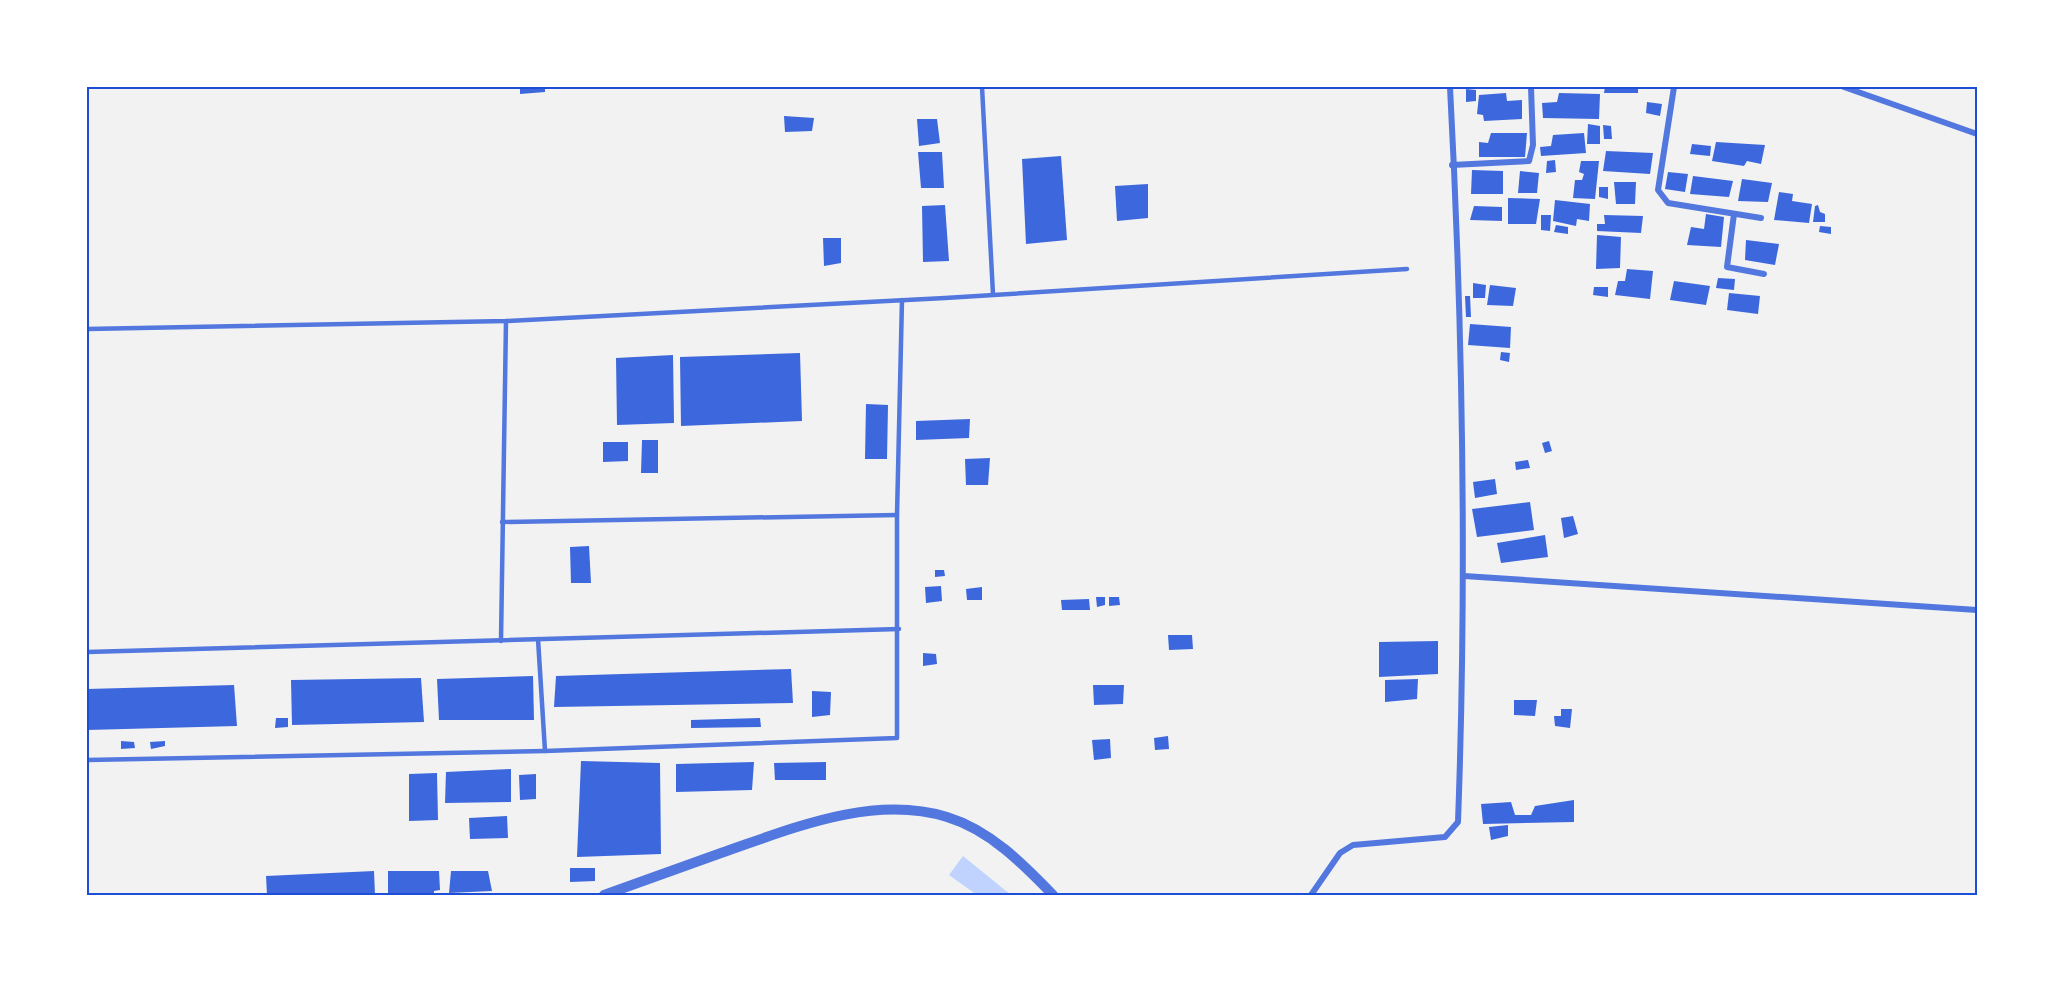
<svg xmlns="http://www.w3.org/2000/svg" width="2064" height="982" font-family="Lora,serif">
	<rect width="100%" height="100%" fill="#f2f2f2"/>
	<path fill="#bfd3fe" d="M963,856L1011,895H977L949,875Z"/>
	<g fill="#3d67dc">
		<path d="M520,87H545V92L520,94Z"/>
		<path d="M1605,87H1638V93H1604Z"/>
		<path d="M1466,89L1476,90V101L1466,102Z"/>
		<path d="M1506,93L1507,101L1522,100V119L1484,121L1483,115L1477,114L1479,95Z"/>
		<path d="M1559,93L1600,94L1599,119L1543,118L1542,103L1557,102Z"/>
		<path d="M1647,102L1662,104L1660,116L1646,113Z"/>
		<path d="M784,116L814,118L812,131L785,132Z"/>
		<path d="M917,119H937L940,143L919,146Z"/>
		<path d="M1588,124L1600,126V144H1587Z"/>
		<path d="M1603,125L1611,126L1612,139H1604Z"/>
		<path d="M1491,133H1527L1525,157H1479V142L1488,143Z"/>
		<path d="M1584,133L1586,153L1541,156L1540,147L1551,146L1553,135Z"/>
		<path d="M1716,142L1765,145L1761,164L1747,161L1744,166L1712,161Z"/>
		<path d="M1692,144L1711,146L1710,156L1690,154Z"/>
		<path d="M1606,151L1653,153L1650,174L1603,171Z"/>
		<path d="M918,152H942L944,188H921Z"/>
		<path d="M1061,156L1067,240L1026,244L1022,159Z"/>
		<path d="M1555,160L1556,172L1546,173L1547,161Z"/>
		<path d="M1581,161H1599L1595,199L1573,198L1575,180H1582L1584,174L1579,172Z"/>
		<path d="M1472,170L1503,171V194H1471Z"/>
		<path d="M1520,171L1539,173L1537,193H1518Z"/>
		<path d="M1668,172L1688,174L1685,192L1665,189Z"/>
		<path d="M1693,176L1733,181L1729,197L1690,194Z"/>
		<path d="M1742,179L1772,183L1768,202L1738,201Z"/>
		<path d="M1614,182H1636L1635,204H1616Z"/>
		<path d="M1148,184V218L1117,221L1115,186Z"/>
		<path d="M1599,187H1608V199L1599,197Z"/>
		<path d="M1779,192L1793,194L1792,201L1812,204L1809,223L1774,220Z"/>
		<path d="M1508,198L1540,199L1536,224H1508Z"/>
		<path d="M1555,200L1590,204L1589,221L1577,219L1576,226L1553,221Z"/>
		<path d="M945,205L949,261L923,262L922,206Z"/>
		<path d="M1818,205L1820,212L1825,214V222H1813L1815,206Z"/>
		<path d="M1474,206L1502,207V221L1470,220Z"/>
		<path d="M1706,214L1724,217L1721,247L1687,245L1691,227L1704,229Z"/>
		<path d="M1541,215H1551L1550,231L1541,230Z"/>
		<path d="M1604,215L1643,216L1641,233L1597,231V224H1605Z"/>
		<path d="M1556,225L1568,227V234L1554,232Z"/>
		<path d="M1820,226L1831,227V234L1819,232Z"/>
		<path d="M1597,235L1621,237L1620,268L1596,269Z"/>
		<path d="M823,238H841V263L824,266Z"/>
		<path d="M1746,240L1779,244L1775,265L1745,260Z"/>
		<path d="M1627,269L1653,271L1650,299L1615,295L1618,281H1625Z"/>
		<path d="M1718,278L1735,279L1734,290L1716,288Z"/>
		<path d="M1674,281L1710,286L1706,305L1670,300Z"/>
		<path d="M1473,283L1486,285L1485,298H1473Z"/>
		<path d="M1490,285L1516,288L1513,306L1487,305Z"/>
		<path d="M1594,287H1608V297L1593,295Z"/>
		<path d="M1729,293L1760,296L1758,314L1727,310Z"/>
		<path d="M1465,296H1470L1471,317H1466Z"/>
		<path d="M1470,324L1511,327L1510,348L1468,345Z"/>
		<path d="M1501,352L1510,353L1509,362L1500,360Z"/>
		<path d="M800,353L802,421L681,426L680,357Z"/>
		<path d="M673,355L674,423L617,425L616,358Z"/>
		<path d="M866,404L888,405L887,459H865Z"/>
		<path d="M970,419L969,438L916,440V421Z"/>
		<path d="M642,440H658V473H641Z"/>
		<path d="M1549,441L1552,451L1545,453L1542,443Z"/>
		<path d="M603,442H628V461L603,462Z"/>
		<path d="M990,458L988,485H966L965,459Z"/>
		<path d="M1528,460L1530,468L1516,470L1515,462Z"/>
		<path d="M1495,479L1497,494L1475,498L1473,482Z"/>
		<path d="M1530,502L1534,530L1477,537L1472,509Z"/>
		<path d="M1573,516L1578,534L1564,538L1561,518Z"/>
		<path d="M1545,535L1548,557L1501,563L1497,543Z"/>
		<path d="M589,546L591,583H571L570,547Z"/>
		<path d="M935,570H944L945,576L935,577Z"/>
		<path d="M941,586L942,601L926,603L925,587Z"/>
		<path d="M982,587V600H967L966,589Z"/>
		<path d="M1096,597H1105V605L1097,607Z"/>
		<path d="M1109,597H1119L1120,605L1109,606Z"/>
		<path d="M1089,599L1090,610H1062L1061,600Z"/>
		<path d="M1168,635H1192L1193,649L1169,650Z"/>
		<path d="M1438,641V674L1379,677V642Z"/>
		<path d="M923,653L936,654L937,664L923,666Z"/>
		<path d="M791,669L793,703L554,707L556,676Z"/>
		<path d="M533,676L534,720H439L437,679Z"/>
		<path d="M421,678L424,722L292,725L291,680Z"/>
		<path d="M1418,679L1417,699L1385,702V680Z"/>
		<path d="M234,685L237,726L87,730V689Z"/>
		<path d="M1093,685H1124L1123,704L1094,705Z"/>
		<path d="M812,691L831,692L830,715L812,717Z"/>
		<path d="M1514,700H1537L1535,716L1514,715Z"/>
		<path d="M1561,709H1572L1570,728L1555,726L1554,716H1561Z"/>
		<path d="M276,718H288V727L275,728Z"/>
		<path d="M760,718L761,727L691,728V720Z"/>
		<path d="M1168,736L1169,749L1155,750L1154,738Z"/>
		<path d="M1110,739L1111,758L1094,760L1092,740Z"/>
		<path d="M121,741L134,742L135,748L121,749Z"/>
		<path d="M165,741V746L151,749L150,742Z"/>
		<path d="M581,761L660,763L661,854L577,857Z"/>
		<path d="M754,762L752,790L676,792V764Z"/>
		<path d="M826,762V780H775L774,763Z"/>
		<path d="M511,769V802L445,803L446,772Z"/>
		<path d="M437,773L438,820L409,821V774Z"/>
		<path d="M536,774V799L520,800L519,775Z"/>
		<path d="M1574,800V822L1483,824L1481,804L1511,802L1515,815H1531L1535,806Z"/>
		<path d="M507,816L508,838L470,839L469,818Z"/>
		<path d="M1508,825V836L1491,840L1489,827Z"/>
		<path d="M570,868H595V881L570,882Z"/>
		<path d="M374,871L375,895H267L266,876Z"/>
		<path d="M388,871H439L440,890L434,891V895H388Z"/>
		<path d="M451,871H488L492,891L449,893Z"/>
	</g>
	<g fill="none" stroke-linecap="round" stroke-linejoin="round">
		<g stroke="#5277de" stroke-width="4.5">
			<path d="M982,87L993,294"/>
			<path d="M87,329L506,321L945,298L1407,269"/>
			<path d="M502,522L897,515"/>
			<path d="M538,639L545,751"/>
			<path d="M501,641L506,321"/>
			<path d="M87,652L899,629"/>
			<path d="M87,760L545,751L897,738V515L902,300"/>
		</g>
		<g stroke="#5277de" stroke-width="6">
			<path d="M1674,87L1658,190L1668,203L1761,218"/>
			<path d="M1844,87L1977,134"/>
			<path d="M1452,165L1529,161L1533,145L1531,87"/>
			<path d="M1734,214L1727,267L1764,274"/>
			<path d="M1464,576L1977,610"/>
			<path d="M1311,895L1340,853L1353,845L1445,837L1458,822C1467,577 1463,332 1450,87"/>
		</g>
		<path stroke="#5277de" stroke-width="10" d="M604,895C643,881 682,867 721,853C791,829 872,794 947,817C990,830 1023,864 1053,895"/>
	</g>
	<rect width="2064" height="982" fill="none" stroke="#ffffff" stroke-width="177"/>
	<rect x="88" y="88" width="1888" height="806" fill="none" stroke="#1d4ed8" stroke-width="2"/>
</svg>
